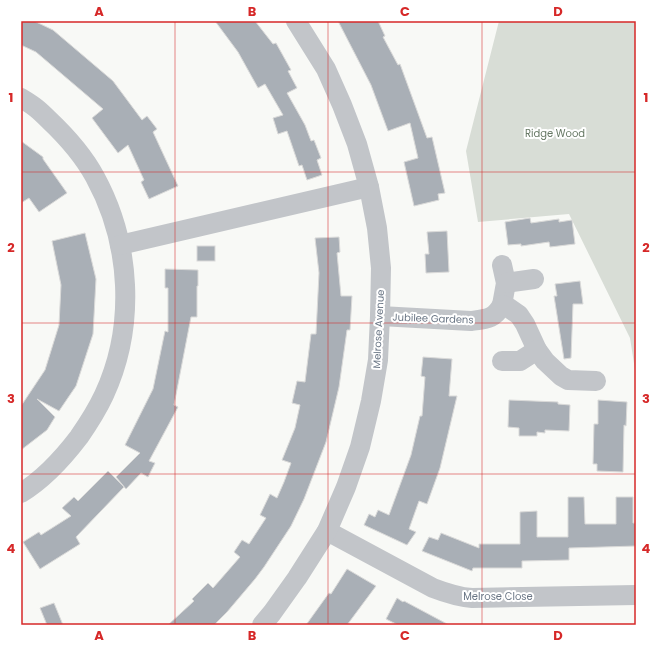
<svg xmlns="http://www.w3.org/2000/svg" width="657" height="646" font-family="Poppins,sans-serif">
	<rect width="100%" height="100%" fill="#f8f9f6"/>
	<path fill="#d8ddd6" d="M499,21H636V376L630,338L569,214L478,222L466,151Z"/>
	<g fill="#a9afb6" stroke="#dadad9">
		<path d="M21,21H34L53,30L113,81L142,120L147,116L157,129L153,132L178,186L149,199L141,182L144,180L128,145L118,153L92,118L103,109L36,52L21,45Z"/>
		<path d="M215,21H255L273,44L276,43L291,70L288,71L297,88L287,93L305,125L311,141L314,140L321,158L317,160L322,175L307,180L302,165L299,166L287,131L278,134L273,118L283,115L265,84L258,88L238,52Z"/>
		<path d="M338,21H378L385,36L383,37L398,65L400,64L427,138L432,137L445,193L438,194L439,200L414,206L404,162L418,158L410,123L388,131L371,85Z"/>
		<path d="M21,141L43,157V159L67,193L39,212L29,198L21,203Z"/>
		<path d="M530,218L531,223L559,219V222L572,220L575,244L550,247L549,242L521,246V244L508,245L505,222Z"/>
		<path d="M447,231L449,272L426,273L425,254H429L427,232Z"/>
		<path d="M85,233L96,279L93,334L76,386L59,411L37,399L55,417L47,430L21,450V406L45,370L59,325L61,285L52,241Z"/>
		<path d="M339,237L340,252L337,253L341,296H352L350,330H347L339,387L326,442L304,499L291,526L264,567L255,579L227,612L214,625H168L194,601L192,599L208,583L213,588L240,557L234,552L242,540L249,544L266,518L260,515L270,494L277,498L284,482L291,463L282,460L295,428L300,405L292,403L297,381L305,382L311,334H316L319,273L315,238Z"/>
		<rect x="197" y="246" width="18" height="15"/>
		<path d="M165,269L198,270V286H197V317H191L174,405L178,407L149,461L155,463L148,477L141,473L126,489L116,477L140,453L125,445L153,389L165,331L168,332V288H165Z"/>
		<path d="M580,281L583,304H573L571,358L564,359L554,296H557L555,284Z"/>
		<path d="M423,357L452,359L449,396H457L440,468L427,504L419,501L409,529L416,532L407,545L364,525L369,514L375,517L378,510L389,515L411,455L420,416H422L425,377L421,376Z"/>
		<path d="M509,400L558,402V404L570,405L569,431L545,430V433L537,432V436H519V428L508,427Z"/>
		<path d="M598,400L627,402L626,426L624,425L623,472L597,471V464H593L594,424H598Z"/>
		<path d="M108,471L124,487L76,537L80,544L40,569L23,542L39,532L41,535L71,516L62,508L74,497L78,501Z"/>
		<path d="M568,497H584L585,524H616V497H633V523H636V546L569,548V560L522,561V568H473L472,571L422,551L429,537L438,540L441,533L479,548V544H520V512L537,511V537H568Z"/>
		<path d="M347,569L376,586L347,625H306L329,593L331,594Z"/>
		<path d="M397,598L403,602L404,601L449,625H398L386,619Z"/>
		<path d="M54,603L63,625H47L40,608Z"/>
	</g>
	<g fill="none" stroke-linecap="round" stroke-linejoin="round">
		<g stroke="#c2c5c9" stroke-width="20">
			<path d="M21,98C26,101 31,104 36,108C41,112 45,116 49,120C67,137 83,155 95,177C131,243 136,326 104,395C97,410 88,424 79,437C63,458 44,479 21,493"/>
			<path d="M120,245L369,187"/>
			<path d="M502,265L506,283L502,305"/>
			<path d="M506,283L534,279"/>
			<path d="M380,316L471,321C487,319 494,319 502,305L509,308L519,315L525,324L537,350L545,361L561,376L568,380L596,381"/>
			<path d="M502,361H520L537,350"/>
			<path d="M327,531L433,588C446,593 458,597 472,598L636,595"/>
			<path d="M262,625L272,613L297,578L327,531L346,487L360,447L371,401L378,360L380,316L381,268L377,228L369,187L357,144L342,105L326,69L296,21"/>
		</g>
	</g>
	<path fill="none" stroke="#d62828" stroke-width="1" stroke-opacity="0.55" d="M175,21V625M328,21V625M482,21V625M21,172H636M21,323H636M21,474H636"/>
	<g text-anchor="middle" stroke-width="4" stroke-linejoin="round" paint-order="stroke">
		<g font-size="10" fill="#667864" stroke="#fff">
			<text x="555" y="137">Ridge Wood</text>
		</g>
		<g font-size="10" fill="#6a7685" stroke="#fff">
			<text transform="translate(433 318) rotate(2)" y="4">Jubilee Gardens</text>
			<text transform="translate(378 329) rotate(-87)" y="4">Melrose Avenue</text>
			<text x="498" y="600">Melrose Close</text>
		</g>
	</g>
	<rect width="657" height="646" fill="none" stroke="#ffffff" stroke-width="44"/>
	<rect x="22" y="22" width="613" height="602" fill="none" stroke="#d62828" stroke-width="1.5"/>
	<g font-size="13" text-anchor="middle" font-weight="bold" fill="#d62828">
		<text x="99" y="16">A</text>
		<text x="252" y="16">B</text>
		<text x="405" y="16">C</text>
		<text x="558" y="16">D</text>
		<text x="11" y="102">1</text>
		<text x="646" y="102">1</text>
		<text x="11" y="252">2</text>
		<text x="646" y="252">2</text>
		<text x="11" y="403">3</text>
		<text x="646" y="403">3</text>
		<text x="11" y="553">4</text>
		<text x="646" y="553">4</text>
		<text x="99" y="640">A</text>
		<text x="252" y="640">B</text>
		<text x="405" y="640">C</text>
		<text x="558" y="640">D</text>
	</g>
</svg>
